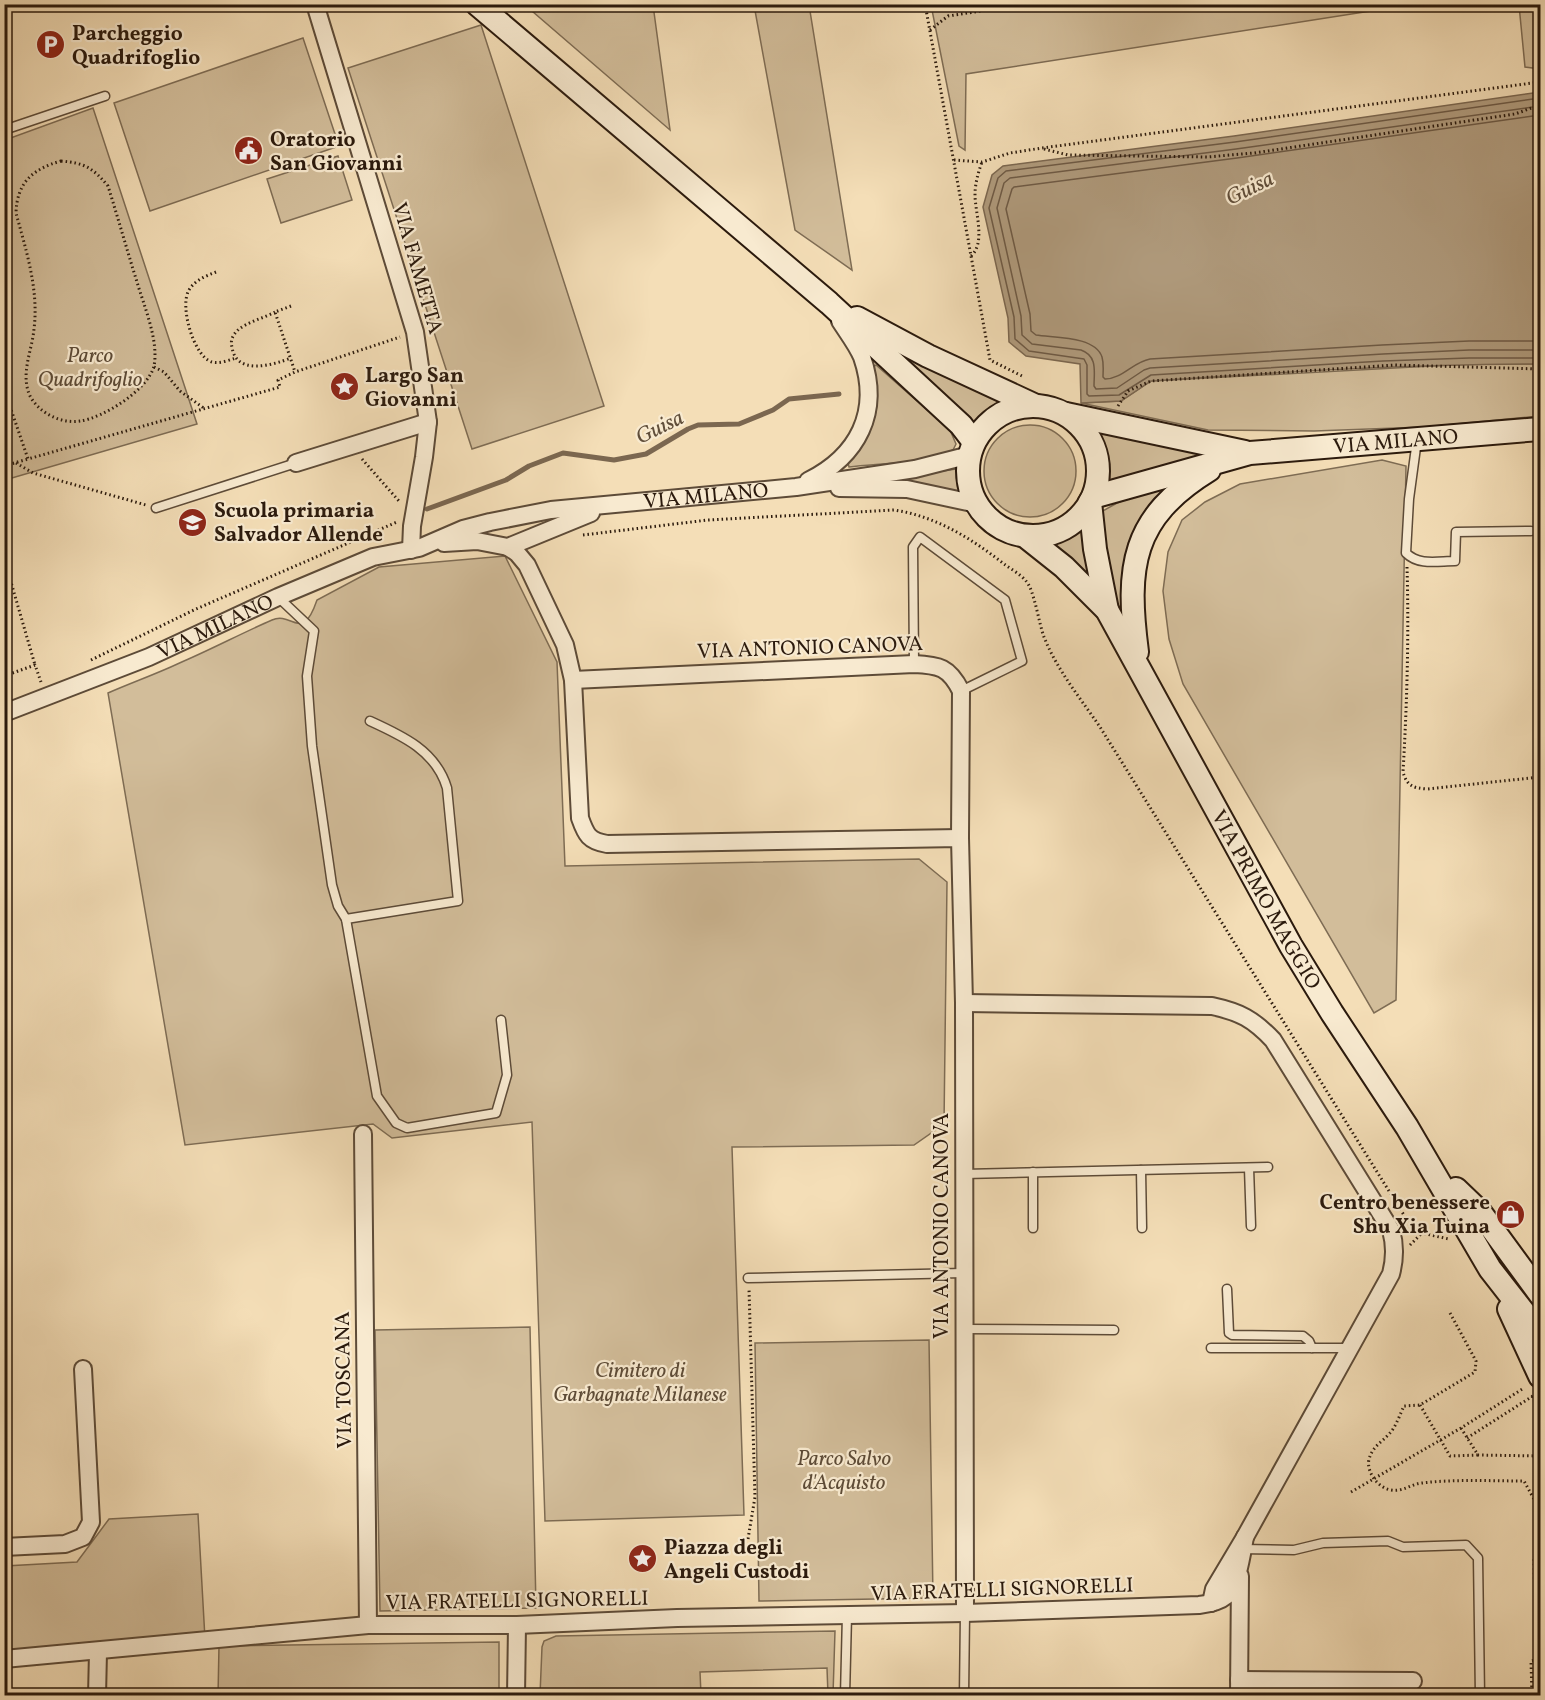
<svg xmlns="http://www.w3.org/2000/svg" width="1545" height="1700" font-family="Vollkorn,serif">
	<rect width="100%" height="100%" fill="#f4deb7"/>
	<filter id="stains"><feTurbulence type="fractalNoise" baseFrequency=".00333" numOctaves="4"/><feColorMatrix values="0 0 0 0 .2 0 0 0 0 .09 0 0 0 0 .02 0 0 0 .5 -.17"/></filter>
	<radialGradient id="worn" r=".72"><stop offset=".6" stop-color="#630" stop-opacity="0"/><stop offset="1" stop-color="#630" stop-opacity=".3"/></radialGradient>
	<g fill="#d2bd9a" stroke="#7e6c54" stroke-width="1.5">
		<path d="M525,5H653L670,130Z"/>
		<path d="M754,5H809L852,270L795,230Z"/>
		<path d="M931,5V4L1409,5L966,74L965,150L959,146Z"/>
		<path d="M1519,5H1540V69L1525,67Z"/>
		<path d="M481,25L604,406L472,449L348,68Z"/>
		<path d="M303,38L339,146L150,211L114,103Z"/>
		<path d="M93,108L197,424L5,480V140Z"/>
		<path d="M338,156L352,200L281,223L267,179Z"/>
		<path d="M891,348L998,399L999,403L987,412L972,427Z"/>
		<path d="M1469,364H1540V416L1424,427L1314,431L1208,430L1081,403L1121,401L1151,381Z"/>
		<path d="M876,365L950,430L956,444L953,450C922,464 883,463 849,467L848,463C872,434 886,406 871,368Z"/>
		<circle cx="1030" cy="471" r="46"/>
		<path d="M1088,428L1204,449L1205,459L1103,489C1107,465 1104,447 1088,428Z"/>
		<path d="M1382,460L1406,466L1396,1000L1374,1013L1183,684L1169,639L1163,591L1168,552L1182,520L1205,502L1240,484Z"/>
		<path d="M956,469L961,494L882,480Z"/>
		<path d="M1165,484L1167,488C1150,506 1128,536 1125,561C1123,579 1125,596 1126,613L1121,614L1112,594L1101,512L1117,503Z"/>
		<path d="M1082,524L1096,585L1045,545L1066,537Z"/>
		<path d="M505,556L557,662L565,866L919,859L947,882L944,1124L914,1145L732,1147L744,1515L545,1521L532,1122L392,1138L373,1124L185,1145L108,693C133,682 159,673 184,661C214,648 242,633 272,620C293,611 302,644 317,600L379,567Z"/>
		<path d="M530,1327L536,1608L380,1611L375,1330Z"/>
		<path d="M929,1340L933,1598L759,1601L755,1343Z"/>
		<path d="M198,1514L205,1639L5,1650V1566L77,1562L109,1519Z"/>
		<path d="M835,1631L833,1695H828L827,1668L700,1672L701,1695H540L542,1647L544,1641L556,1636Z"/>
		<path d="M499,1642V1695L218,1696L219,1646Z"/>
	</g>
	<path fill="#b09b7d" stroke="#7b6750" stroke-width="1.5" d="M1540,92V364C1411,364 1281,372 1151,381L1121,401L1081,403L1080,364L1026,356L1009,342L1008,318L983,207L992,175L1003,166L1234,136Z"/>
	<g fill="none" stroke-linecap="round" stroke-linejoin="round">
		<g stroke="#6e5a45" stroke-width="1.5">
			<path d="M1540,98L1235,142L1006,171L998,178L989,208L1014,317L1015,339L1029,351L1084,359L1087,365V394L1089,396L1119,395L1151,375L1383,361L1469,358H1540"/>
			<path d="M1540,106L1236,149L1010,178L1004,183L997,208L1021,316L1022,335L1032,344L1081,350C1098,356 1094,372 1094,386L1096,389L1117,388L1144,370L1150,368L1383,354L1469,350H1540"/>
			<path d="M1540,115L1237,158L1014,187L1012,189L1006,209L1030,314L1031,331L1036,335C1055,338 1095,336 1102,357C1104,364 1103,371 1103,377L1105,379C1122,379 1133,362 1150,359L1382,345L1469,341H1540"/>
		</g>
		<path stroke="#7b6750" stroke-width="5" d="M427,509L506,480L529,466L563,453L614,460L646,454L688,429L698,425L739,424L773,410L789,399L839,394"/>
		<defs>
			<g id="lane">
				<path d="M4,130L105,96"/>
				<path d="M1417,440L1409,499L1406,553C1419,566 1438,561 1455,561L1456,532L1531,531"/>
				<path d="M156,508L296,463"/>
				<path d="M278,597L314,631L307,676L312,746L332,885L338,906L346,919L377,1096L396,1123L407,1128L496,1113L507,1075L501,1020"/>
				<path d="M914,664L913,547L920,537L1005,600L1022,661L961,691"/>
				<path d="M346,919L458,901L447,788C436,751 403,736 370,721"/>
				<path d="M1249,1168L1251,1226"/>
				<path d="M1141,1170L1142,1228"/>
				<path d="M964,1174L1268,1167"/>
				<path d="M1033,1228V1172"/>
				<path d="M748,1278L963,1273"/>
				<path d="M1227,1289L1229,1333L1232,1335L1303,1336L1309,1341L1312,1348"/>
				<path d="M964,1329L1114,1330"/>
				<path d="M1211,1348H1349"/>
				<path d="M1240,1549L1294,1550L1323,1543L1388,1541L1403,1547L1466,1545L1478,1558L1480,1696"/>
				<path d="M845,1696L847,1615"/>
				<path d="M964,1696L965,1613"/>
			</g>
			<g id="street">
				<path d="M315,4L415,332L428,422L424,457L412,526L411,550"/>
				<path d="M296,463L428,422"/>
				<path d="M808,481C858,456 881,412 862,357C857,345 847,332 840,321"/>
				<path d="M839,488L907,489L977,504"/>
				<path d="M444,543L477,541L508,547L591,513"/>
				<path d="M508,547L517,553L527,565L565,645L573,680L580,818C586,835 589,841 607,844L960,838L964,1003L965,1613"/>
				<path d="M573,680L914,664C939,665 949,667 961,691L960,838"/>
				<path id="s1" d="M4,713L149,657L278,597L373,557L419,548L463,529L490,522L551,510L796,487L915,469L970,455"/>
				<path d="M964,1003L1212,1006C1240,1012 1253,1019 1273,1040L1391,1230C1395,1244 1395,1259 1391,1274L1245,1537L1214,1589L1211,1603"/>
				<path d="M363,1134L368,1625"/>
				<path d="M4,1547L65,1544L83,1537L91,1522L83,1369"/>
				<path d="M4,1659L368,1625H517L677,1618L965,1613L1199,1605C1208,1604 1219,1602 1226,1596C1238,1585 1242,1553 1245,1537"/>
				<path d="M1239,1680L1413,1681"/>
				<path d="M97,1696L98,1652"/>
				<path d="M516,1696L517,1625"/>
				<path d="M1239,1696L1240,1576"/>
			</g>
			<g id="secondary">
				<path d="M477,4L829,303L961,425L974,442"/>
				<path d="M857,318L928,356L1036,406"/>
				<circle cx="1033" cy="471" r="65"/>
				<path d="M1066,414L1245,452"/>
				<path id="s2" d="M1093,497L1250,453L1540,429"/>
				<path d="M1090,502L1095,549L1107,610"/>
				<path id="s3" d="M1025,536L1064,567L1107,610L1291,946L1332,1013L1407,1127L1490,1269L1536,1328"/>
				<path d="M1137,652C1126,567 1131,518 1209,470"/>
				<path d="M1456,1189L1480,1212L1540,1294"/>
				<path d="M1509,1309L1540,1376"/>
			</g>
		</defs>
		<use href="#lane" stroke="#5d4b38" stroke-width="11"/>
		<use href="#street" stroke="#5d4b38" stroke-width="20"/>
		<use href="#secondary" stroke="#2b1a0d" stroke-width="26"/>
		<g stroke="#2b1a0d" stroke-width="3" stroke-dasharray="1.5 3" stroke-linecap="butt">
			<path d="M925,4L990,360L1022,376"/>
			<path d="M930,30L948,16L1027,4"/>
			<path d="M1044,149L1068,155L1207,157L1254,153L1515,114L1540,105"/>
			<path d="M954,160L982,162L1010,153L1042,148L1540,82"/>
			<path d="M61,161C85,163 93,168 108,186C118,218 127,250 137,282C144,306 159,341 154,366C148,390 103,418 80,421C61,424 39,413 30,396C20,374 32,351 34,329C39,290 26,250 16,213C17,182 33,169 61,161Z"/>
			<path d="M971,256C986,243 975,212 975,195C975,184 978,173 982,162"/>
			<path d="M216,272C206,276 195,280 189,290C179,306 194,357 212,362C220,364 229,360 236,358"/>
			<path d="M291,306L275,312L295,372"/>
			<path d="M275,312C264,318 247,322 238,330C233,335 230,340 232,347C236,376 273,365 291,358"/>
			<path d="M154,367L164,372L180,391L205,409"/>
			<path d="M4,389L28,459L280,387L278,380L295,372L400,337"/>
			<path d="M1118,406L1128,391L1151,381L1395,365L1540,369"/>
			<path d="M362,459L399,501"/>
			<path d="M16,463L33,473L146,505"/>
			<path d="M4,466L28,459"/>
			<path d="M583,535L708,520L894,510C935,516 971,538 1004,564C1011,569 1020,574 1026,581C1034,589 1039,624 1044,637C1057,670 1081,699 1100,727L1412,1228L1422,1233L1449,1239"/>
			<path d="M4,558L35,665"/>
			<path d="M1407,567C1409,635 1407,703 1403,772C1407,786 1413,788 1427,789L1540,777"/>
			<path d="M91,660L196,609L397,522"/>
			<path d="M4,676L35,665L41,682"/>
			<path d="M1410,1245L1422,1233"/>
			<path d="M1450,1313L1476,1361L1475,1372L1420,1405L1404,1406C1400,1414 1396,1427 1389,1434C1381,1443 1373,1446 1369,1459C1366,1472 1378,1488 1391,1490C1403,1492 1411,1484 1422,1483C1455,1479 1490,1481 1524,1481L1540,1510"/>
			<path d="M1532,1396L1535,1402"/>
			<path d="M1420,1405L1450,1456L1478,1455"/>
			<path d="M1461,1428L1478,1455L1540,1456"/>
			<path d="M1467,1438L1536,1394"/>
			<path d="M1351,1492L1461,1428L1524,1388"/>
			<path d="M748,1539L755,1497L749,1289"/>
			<path d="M1532,1696L1531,1661L1536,1660V1656L1534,1558L1540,1548"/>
		</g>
		<use href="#lane" stroke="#f8ead0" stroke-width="8"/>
		<use href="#street" stroke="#f8ead0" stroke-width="16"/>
		<use href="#secondary" stroke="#f8ead0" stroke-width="22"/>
	</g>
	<defs>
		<symbol id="parking-disc" viewBox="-11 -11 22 22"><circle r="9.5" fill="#8f2418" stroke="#f8ead0"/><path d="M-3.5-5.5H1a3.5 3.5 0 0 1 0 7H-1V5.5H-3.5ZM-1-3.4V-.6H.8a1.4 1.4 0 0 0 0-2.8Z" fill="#fff"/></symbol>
		<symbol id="civic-disc" viewBox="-11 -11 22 22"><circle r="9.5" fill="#8f2418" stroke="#f8ead0"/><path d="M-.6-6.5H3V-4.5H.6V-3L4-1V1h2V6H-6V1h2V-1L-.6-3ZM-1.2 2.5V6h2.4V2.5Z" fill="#fff"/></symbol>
		<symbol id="sight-disc" viewBox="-11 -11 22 22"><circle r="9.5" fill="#8f2418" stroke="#f8ead0"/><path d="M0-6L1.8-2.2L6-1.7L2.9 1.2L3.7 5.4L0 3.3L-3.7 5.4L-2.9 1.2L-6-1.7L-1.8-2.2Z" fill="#fff"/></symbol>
		<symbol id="school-disc" viewBox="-11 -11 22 22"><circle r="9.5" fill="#8f2418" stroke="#f8ead0"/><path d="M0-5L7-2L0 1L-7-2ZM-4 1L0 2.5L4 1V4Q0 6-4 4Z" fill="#fff"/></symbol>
		<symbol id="shop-disc" viewBox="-11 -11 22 22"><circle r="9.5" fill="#8f2418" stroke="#f8ead0"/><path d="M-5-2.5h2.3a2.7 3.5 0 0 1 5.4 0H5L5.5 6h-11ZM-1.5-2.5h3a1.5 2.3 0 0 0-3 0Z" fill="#fff"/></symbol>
	</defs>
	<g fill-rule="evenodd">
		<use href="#parking-disc" x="34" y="28" width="33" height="33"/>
		<use href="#civic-disc" x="232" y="134" width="33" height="33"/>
		<use href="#sight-disc" x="328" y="370" width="33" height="33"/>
		<use href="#school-disc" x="176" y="506" width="33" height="33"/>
		<use href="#shop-disc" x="1494" y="1198" width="33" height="33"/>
		<use href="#sight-disc" x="626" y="1542" width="33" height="33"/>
	</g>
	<g text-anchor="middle" stroke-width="4.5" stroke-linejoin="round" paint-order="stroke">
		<g font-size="21" font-weight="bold" fill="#2b1a0d" stroke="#f8ead0" text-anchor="start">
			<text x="72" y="40">Parcheggio<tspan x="72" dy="24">Quadrifoglio</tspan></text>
			<text x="270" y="146">Oratorio<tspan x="270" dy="24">San Giovanni</tspan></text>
			<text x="365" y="382">Largo San<tspan x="365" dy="24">Giovanni</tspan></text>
			<text x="214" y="517">Scuola primaria<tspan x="214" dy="24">Salvador Allende</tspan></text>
			<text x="1490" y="1209" text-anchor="end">Centro benessere<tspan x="1490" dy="24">Shu Xia Tuina</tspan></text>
			<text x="664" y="1554">Piazza degli<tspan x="664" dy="24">Angeli Custodi</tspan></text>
		</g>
		<g font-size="21" fill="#2b1a0d" stroke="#f8ead0">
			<text transform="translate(418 268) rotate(74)" y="7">VIA FAMETTA</text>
			<text dy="7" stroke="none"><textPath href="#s2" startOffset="309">VIA MILANO</textPath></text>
			<text dy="7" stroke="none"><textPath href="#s1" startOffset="741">VIA MILANO</textPath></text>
			<text dy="7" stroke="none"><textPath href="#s1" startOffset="228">VIA MILANO</textPath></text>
			<text transform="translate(810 647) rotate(-2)" y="7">VIA ANTONIO CANOVA</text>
			<text dy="7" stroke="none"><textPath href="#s3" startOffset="441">VIA PRIMO MAGGIO</textPath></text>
			<text transform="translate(941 1226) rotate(-90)" y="7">VIA ANTONIO CANOVA</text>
			<text transform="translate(343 1380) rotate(-91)" y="7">VIA TOSCANA</text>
			<text transform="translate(1002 1589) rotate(-2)" y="7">VIA FRATELLI SIGNORELLI</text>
			<text transform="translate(517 1600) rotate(-1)" y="7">VIA FRATELLI SIGNORELLI</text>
		</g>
		<g font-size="21" font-style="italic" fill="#5d4b37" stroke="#f8ead0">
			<text x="90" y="362">Parco<tspan x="90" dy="24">Quadrifoglio</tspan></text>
			<text x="640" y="1377">Cimitero di<tspan x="640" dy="24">Garbagnate Milanese</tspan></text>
			<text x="844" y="1465">Parco Salvo<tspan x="844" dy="24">d'Acquisto</tspan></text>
		</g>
		<g font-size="22" font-style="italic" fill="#604e3a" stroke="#f8ead0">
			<text transform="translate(1249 187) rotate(-26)" y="8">Guisa</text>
			<text transform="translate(659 426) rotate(-26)" y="8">Guisa</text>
		</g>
	</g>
	<rect width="1545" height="1700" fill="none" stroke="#f4deb7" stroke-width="24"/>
	<rect x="6" y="6" width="1533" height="1688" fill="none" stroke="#2b1a0d" stroke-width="3"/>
	<rect x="12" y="12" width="1521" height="1676" fill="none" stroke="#2b1a0d" stroke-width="1.5"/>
	<rect width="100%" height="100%" filter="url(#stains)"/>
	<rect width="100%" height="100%" fill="url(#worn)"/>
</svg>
